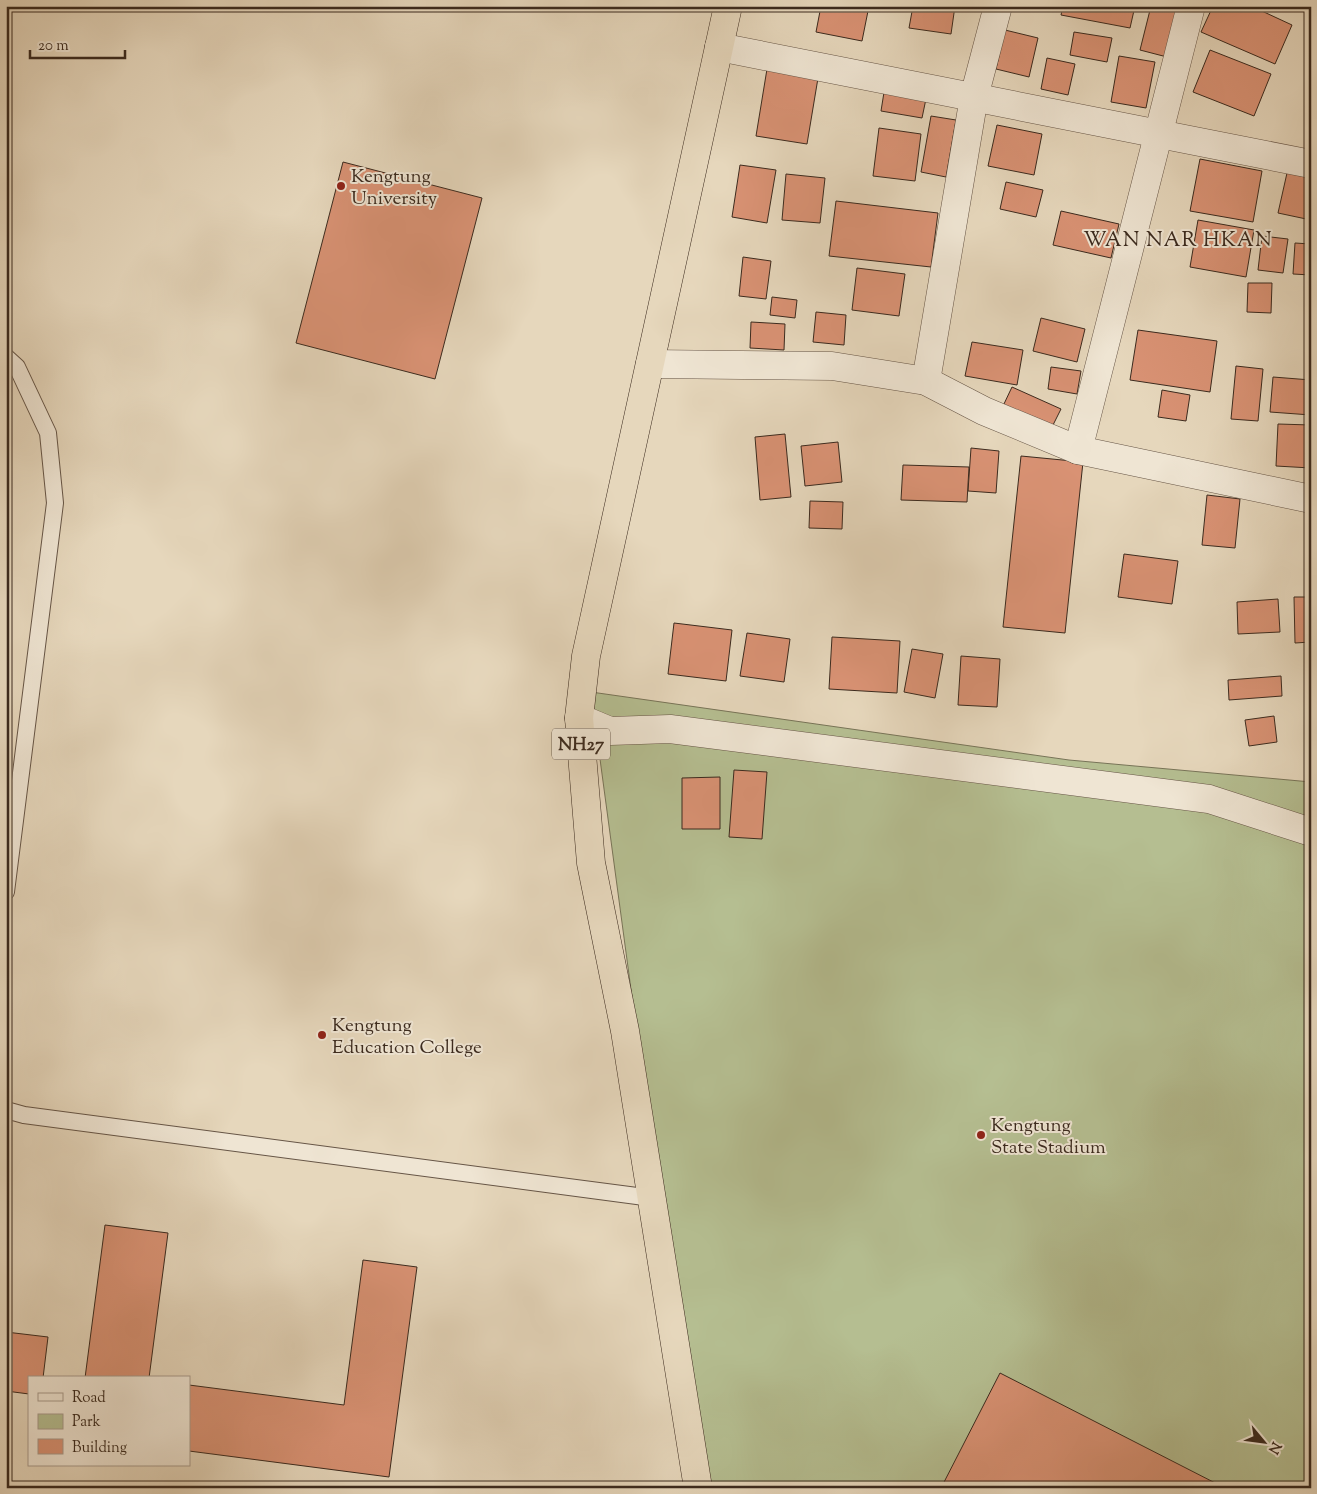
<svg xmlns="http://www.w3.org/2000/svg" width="1317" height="1494" font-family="'Sorts Mill Goudy',serif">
	<rect width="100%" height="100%" fill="#e6d7bc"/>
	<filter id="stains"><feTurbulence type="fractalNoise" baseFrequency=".004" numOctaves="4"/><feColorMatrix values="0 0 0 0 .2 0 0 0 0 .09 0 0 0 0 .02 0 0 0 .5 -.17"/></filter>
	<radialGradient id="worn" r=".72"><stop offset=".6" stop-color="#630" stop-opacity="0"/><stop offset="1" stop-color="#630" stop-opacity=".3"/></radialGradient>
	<path fill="#b5be91" stroke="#787458" d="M591,692L1069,760L1311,782V1488H698Z"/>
	<g fill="#d99274" stroke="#3b2a1e">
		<path d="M821,6H869L862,41L816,32Z"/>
		<path d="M913,6H955L951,34L909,28Z"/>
		<path d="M1063,6H1135L1130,28L1061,15Z"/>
		<path d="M1151,6H1166L1179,10L1167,57L1140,50Z"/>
		<path d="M1213,6H1251L1292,25L1275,64L1201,32Z"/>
		<path d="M1005,30L1038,38L1029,77L996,69Z"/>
		<path d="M1074,32L1112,38L1107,62L1070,55Z"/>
		<path d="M1210,50L1271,74L1254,116L1193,92Z"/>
		<path d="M1119,56L1155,62L1146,108L1111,102Z"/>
		<path d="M1047,58L1075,64L1068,95L1041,89Z"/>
		<path d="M767,69L818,78L807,144L756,136Z"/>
		<path d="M885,86L927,94L922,118L881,111Z"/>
		<path d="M931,116L956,120L946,177L921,172Z"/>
		<path d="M997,125L1042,134L1034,175L988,166Z"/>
		<path d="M879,128L921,134L915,181L873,176Z"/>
		<path d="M1200,159L1262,171L1253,222L1190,211Z"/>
		<path d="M343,162L482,198L435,379L296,343Z"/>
		<path d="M740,165L776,170L767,223L732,217Z"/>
		<path d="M1287,173L1311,178V220L1278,213Z"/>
		<path d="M786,174L825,178L820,223L782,220Z"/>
		<path d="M1006,182L1043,190L1036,217L1000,209Z"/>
		<path d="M836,201L938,213L931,267L829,256Z"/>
		<path d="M1061,211L1119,224L1111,258L1053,245Z"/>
		<path d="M1198,220L1254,230L1246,277L1190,267Z"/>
		<path d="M1262,236L1288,239L1283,273L1258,270Z"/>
		<path d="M1295,243L1311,244V275L1293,274Z"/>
		<path d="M743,257L771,261L766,299L739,296Z"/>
		<path d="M857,268L905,274L899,316L852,310Z"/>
		<path d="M1248,283H1272L1271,313L1247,312Z"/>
		<path d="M772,297L797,300L795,318L770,315Z"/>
		<path d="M816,312L846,315L844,345L813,342Z"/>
		<path d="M1041,318L1085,329L1077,362L1033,351Z"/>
		<path d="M751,322L785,324L784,350L750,348Z"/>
		<path d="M1138,330L1217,341L1210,392L1130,380Z"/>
		<path d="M972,342L1023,350L1017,385L965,376Z"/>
		<path d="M1236,366L1263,369L1258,421L1231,419Z"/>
		<path d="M1051,367L1081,371L1077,394L1048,389Z"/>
		<path d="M1273,377L1311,380V415L1270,412Z"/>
		<path d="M1012,387L1061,409L1052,427L1003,406Z"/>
		<path d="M1162,390L1190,395L1186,421L1158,417Z"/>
		<path d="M1278,424L1311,425V468L1276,466Z"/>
		<path d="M785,434L791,497L760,500L755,437Z"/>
		<path d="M838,442L842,482L805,486L801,446Z"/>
		<path d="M971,448L999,451L996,493L968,491Z"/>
		<path d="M1021,456L1083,462L1065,633L1003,627Z"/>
		<path d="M903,465L969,467L967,502L901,500Z"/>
		<path d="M1207,495L1240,499L1235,548L1202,545Z"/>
		<path d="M810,501L843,502L842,529L809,528Z"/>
		<path d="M1124,554L1178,561L1172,604L1118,597Z"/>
		<path d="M1294,597H1311V642L1295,643Z"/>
		<path d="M1278,599L1280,632L1238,634L1237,602Z"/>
		<path d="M674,623L732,630L726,681L668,674Z"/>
		<path d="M747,633L790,639L784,682L740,676Z"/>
		<path d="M832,637L900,641L897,693L829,689Z"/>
		<path d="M912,649L943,654L935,698L904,692Z"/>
		<path d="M961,656L1000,659L997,707L958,705Z"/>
		<path d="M1281,676L1282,696L1229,700L1228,680Z"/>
		<path d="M1274,716L1277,742L1249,746L1245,720Z"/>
		<path d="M734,770L767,772L762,839L729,837Z"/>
		<path d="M720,777V829H682V778Z"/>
		<path d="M105,1225L168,1233L149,1378H85Z"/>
		<path d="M363,1260L417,1267L389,1477L189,1451V1385L344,1405Z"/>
		<path d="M6,1332L48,1337L43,1378H29V1394L6,1391Z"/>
		<path d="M1000,1373L1225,1488H941Z"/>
	</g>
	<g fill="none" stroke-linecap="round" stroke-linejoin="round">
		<defs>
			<g id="service">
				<path d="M6,357L17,367L48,433L55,503L6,892"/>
				<path d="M6,1110L24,1115L652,1198"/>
			</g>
			<g id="minor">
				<path d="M719,47L1311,164"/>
				<path d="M650,364L832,366L926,381L984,411L1078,450L1311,499"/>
				<path d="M926,381L974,97L998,6"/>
				<path d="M1078,450L1191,6"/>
				<path d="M579,718L610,731L670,729L1209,799L1311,832"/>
			</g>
			<path id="trunk" d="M698,1488L625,1031L591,863L579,718L586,656L728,6"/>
		</defs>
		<use href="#service" stroke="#665546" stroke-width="18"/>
		<use href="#minor" stroke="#665546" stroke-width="29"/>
		<use href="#trunk" stroke="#3b2a1e" stroke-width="29"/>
		<use href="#service" stroke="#efe5d3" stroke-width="16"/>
		<use href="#minor" stroke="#efe5d3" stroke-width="28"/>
		<use href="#trunk" stroke="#e6d7bc" stroke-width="28"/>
	</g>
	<g fill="#8f2418" stroke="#efe5d3" stroke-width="2">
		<circle cx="341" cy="186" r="5"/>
		<circle cx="322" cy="1035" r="5"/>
		<circle cx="981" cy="1135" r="5"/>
	</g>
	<g text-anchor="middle" stroke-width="4" stroke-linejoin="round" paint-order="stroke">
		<rect fill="#efe5d3" stroke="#716254" stroke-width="1" x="552" y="728.5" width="58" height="31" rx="4"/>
		<g font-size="18" font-weight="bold" fill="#3b2a1e">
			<text x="581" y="750">NH27</text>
		</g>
		<g font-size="19" fill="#3b2a1e" stroke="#efe5d3" text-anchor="start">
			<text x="351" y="182">Kengtung<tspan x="351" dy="22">University</tspan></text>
			<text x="332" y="1031">Kengtung<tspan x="332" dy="22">Education College</tspan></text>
			<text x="991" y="1131">Kengtung<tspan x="991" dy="22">State Stadium</tspan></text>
		</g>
		<g font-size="21" letter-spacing="1" fill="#3b2a1e" stroke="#efe5d3">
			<text x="1178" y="246">WAN NAR HKAN</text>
		</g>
	</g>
	<rect width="1317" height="1494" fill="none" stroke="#e6d7bc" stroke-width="25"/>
	<rect x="8" y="8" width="1302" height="1479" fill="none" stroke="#3b2a1e" stroke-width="2.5"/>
	<rect x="12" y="12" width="1292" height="1469" fill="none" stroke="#3b2a1e"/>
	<rect x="28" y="1376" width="162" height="90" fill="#efe5d3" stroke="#a79a8b"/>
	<rect x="38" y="1393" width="25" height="8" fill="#efe5d3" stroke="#a79a8b"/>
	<text x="72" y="1402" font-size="15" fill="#3b2a1e">Road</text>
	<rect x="38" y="1414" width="25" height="15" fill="#b5be91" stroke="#a79a8b"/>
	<text x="72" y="1426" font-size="15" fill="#3b2a1e">Park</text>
	<rect x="38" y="1439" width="25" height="15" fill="#d99274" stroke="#a79a8b"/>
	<text x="72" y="1452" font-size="15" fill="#3b2a1e">Building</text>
	<g transform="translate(1264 1442) rotate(119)" stroke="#efe5d3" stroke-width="4" paint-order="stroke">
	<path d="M0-4L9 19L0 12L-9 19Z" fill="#3b2a1e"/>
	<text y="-8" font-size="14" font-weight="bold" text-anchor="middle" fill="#3b2a1e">N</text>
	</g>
	<path d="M30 50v8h95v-8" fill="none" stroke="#3b2a1e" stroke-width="2.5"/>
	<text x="38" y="50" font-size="15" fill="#3b2a1e" stroke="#efe5d3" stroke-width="4" paint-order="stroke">20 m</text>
	<rect width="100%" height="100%" filter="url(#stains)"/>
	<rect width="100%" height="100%" fill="url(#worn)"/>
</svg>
